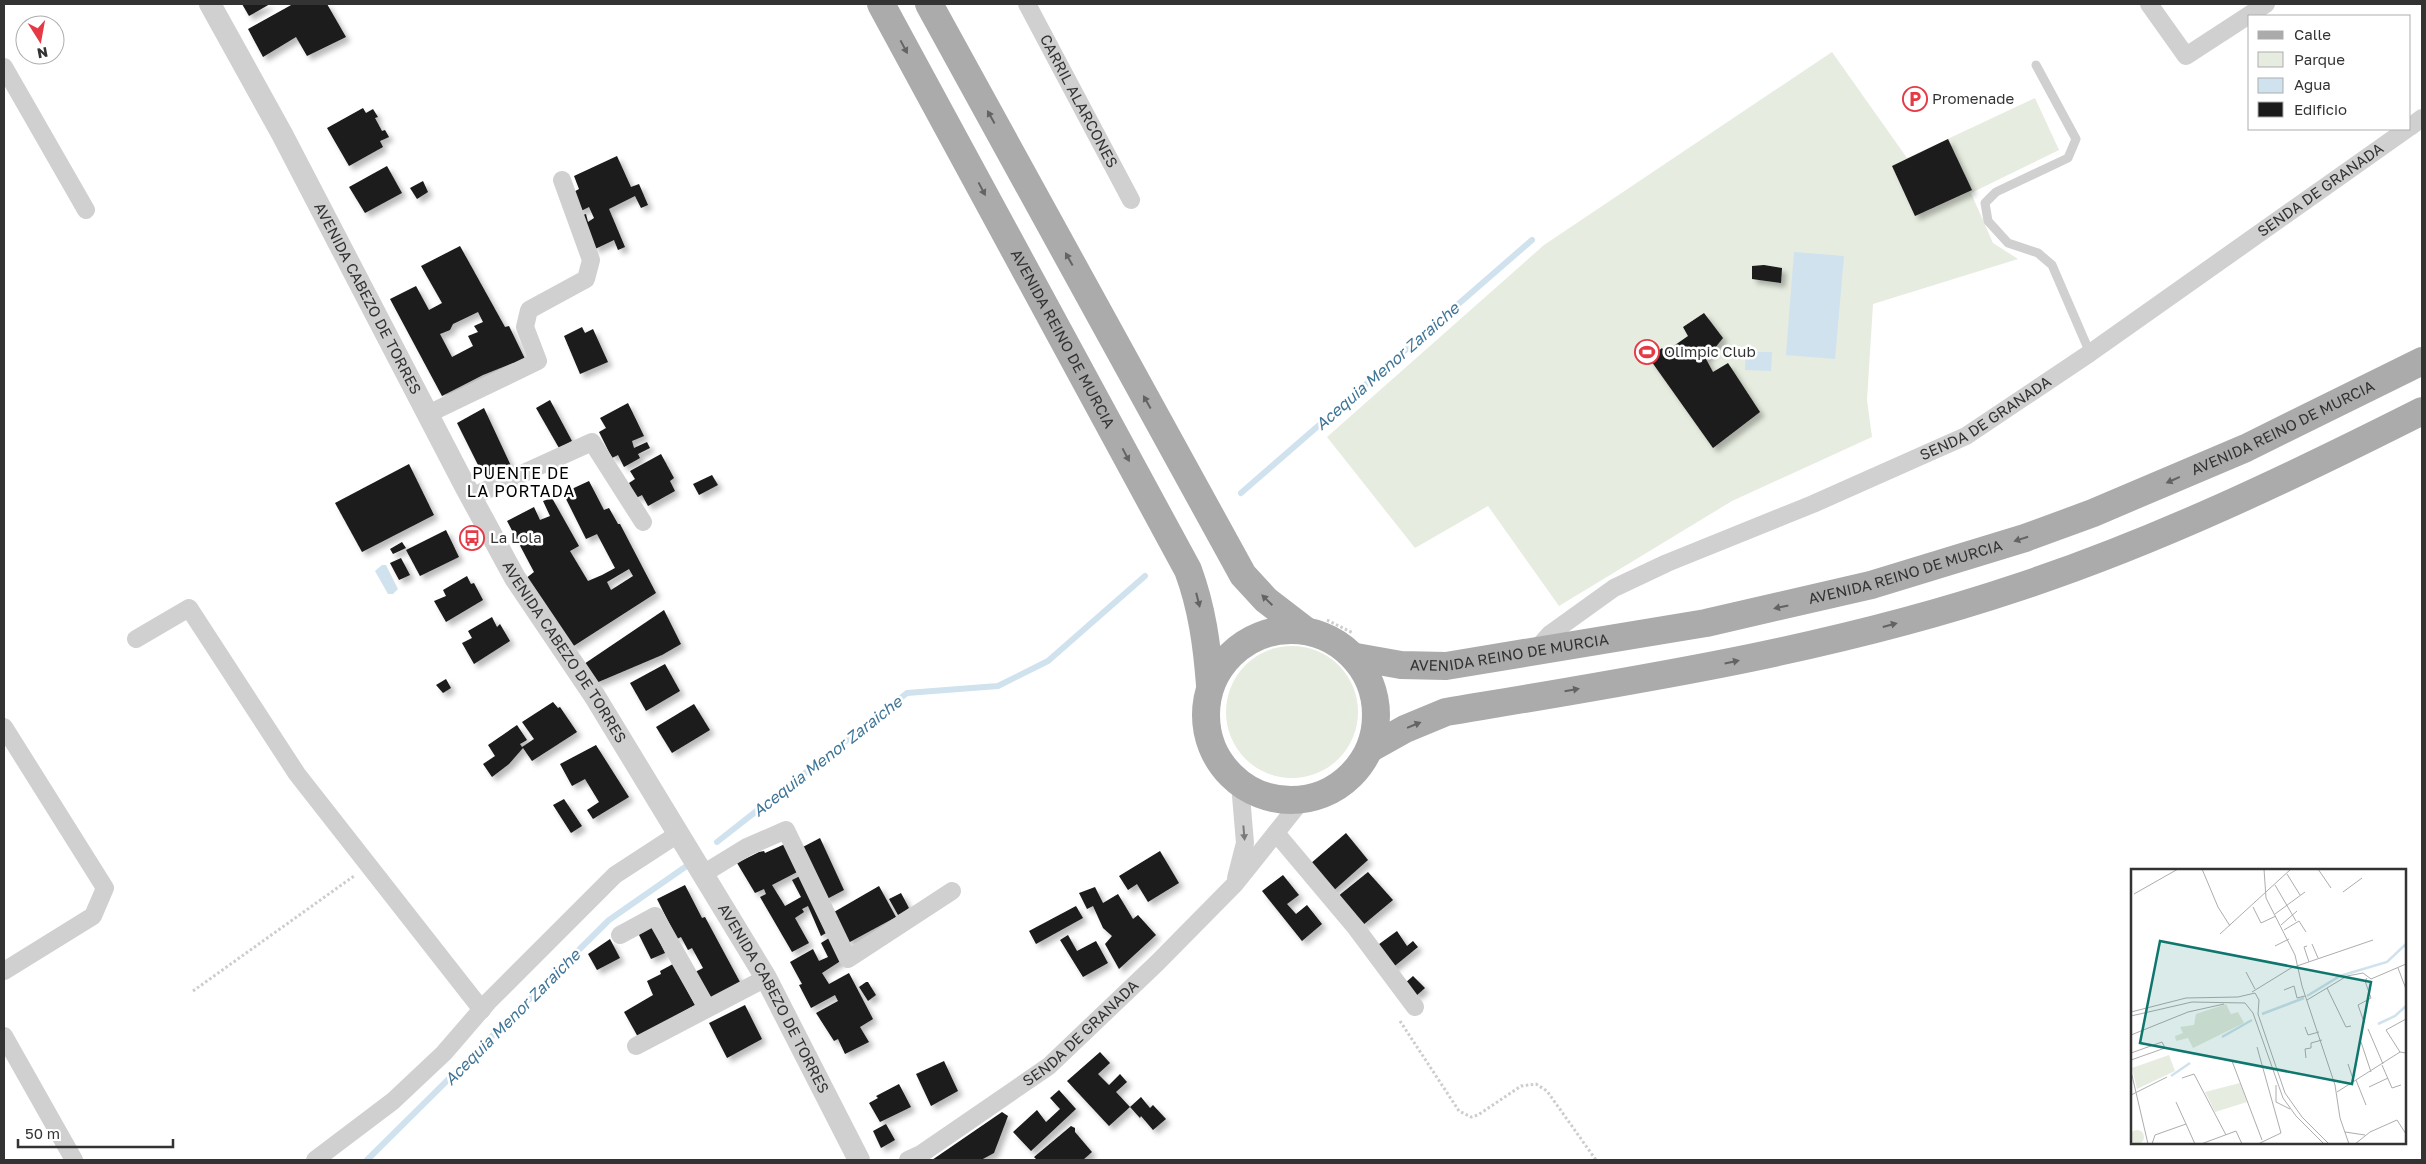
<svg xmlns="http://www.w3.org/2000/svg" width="2426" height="1164" font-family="'Golos Text',sans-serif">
	<defs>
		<filter id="shadow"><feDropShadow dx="4.5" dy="4.5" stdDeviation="2.5" flood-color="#0004"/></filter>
	</defs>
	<rect width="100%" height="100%" fill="#fff"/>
	<g fill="#e6ecdf">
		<path d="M1832,52L1907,158L2035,98L2059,150L1971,193L1993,243L2018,259L1873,304L1867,400L1872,437L1732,501L1559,606L1488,506L1415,548L1327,437L1544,245Z"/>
		<circle cx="1292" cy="712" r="66"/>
	</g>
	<g fill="#cfe2ee">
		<path d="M1794,252L1844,256L1835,359L1786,355Z"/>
		<path d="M1746,352H1772L1771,371L1745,370Z"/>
		<path d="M382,565H386L398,589L393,594H388L375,571Z"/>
	</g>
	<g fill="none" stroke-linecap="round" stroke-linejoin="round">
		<g stroke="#cfe2ee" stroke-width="6">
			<path d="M1241,493L1532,240"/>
			<path d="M717,842L907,693L998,686L1048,661L1145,576"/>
			<path d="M367,1160L609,920L688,865"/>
		</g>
	</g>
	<g fill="#1a1a1a" fill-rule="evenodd" filter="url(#shadow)">
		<path d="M242,4H270L249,16Z"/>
		<path d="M293,4H327L346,37L307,56L296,37L263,57L248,29Z"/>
		<path d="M363,108L366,113L373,109L378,117L375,118L382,131L385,130L389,137L380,141L383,147L349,166L327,128Z"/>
		<path d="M1948,139L1972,190L1915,216L1892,166Z"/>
		<path d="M617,156L631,187L639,184L648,205L641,208L635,196L609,209L625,247L618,250L614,240L595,249L580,216L586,214L588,222L594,218L589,207L579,212L570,194L579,189L574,176Z"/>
		<path d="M387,166L402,193L365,213L349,187Z"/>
		<path d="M423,181L428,192L417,199L410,188Z"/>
		<path d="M460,246L505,327L509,326L527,363H513L483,375L442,396L390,299L416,286L429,310L442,303L421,266ZM478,312L483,322L474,326L478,332L468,336L473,346L452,357L440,334L450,330L453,324Z"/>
		<path d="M1764,265L1782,268L1781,283L1752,279V266Z"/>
		<path d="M1704,313L1723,338L1706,359L1713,372L1728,363L1760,412L1713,448L1649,358L1662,348L1665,352L1688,336L1683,327Z"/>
		<path d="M582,327L585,333L593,329L608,362L580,374L564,336Z"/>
		<path d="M550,400L572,441L559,448L536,408Z"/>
		<path d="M628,403L644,436L632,441L634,448L647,442L650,448L638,454L640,458L624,467L618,455L612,458L599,432L606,428L600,418Z"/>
		<path d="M484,408L512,468L485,479L457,423Z"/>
		<path d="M661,454L674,478L670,481L675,491L648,506L642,495L636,498L629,483L635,479L630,471Z"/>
		<path d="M409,464L434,515L362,552L335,503Z"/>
		<path d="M712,475L718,485L699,495L693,484Z"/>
		<path d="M589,481L604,510L609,508L618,524H620L656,593L572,647L525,579L534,572L507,521L534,507L540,520L550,516L543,501L552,498L579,546L570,551L588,581L602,575L615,568L597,534L586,539L563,493ZM629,569L633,576L611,590L607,582Z"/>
		<path d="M446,530L459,557L420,576L406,550Z"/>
		<path d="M402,542L406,548L393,554L390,549Z"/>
		<path d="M401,558L410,575L399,580L390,563Z"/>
		<path d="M467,576L471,584L474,583L483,600L446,622L434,601L446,596L443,590Z"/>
		<path d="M664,610L681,644L662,655L596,683L584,664Z"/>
		<path d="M492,617L497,627L500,624L510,641L474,664L462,643L472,638L468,631Z"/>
		<path d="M665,664L680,691L646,711L630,683Z"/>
		<path d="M446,679L451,688L443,693L436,685Z"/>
		<path d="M553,702L558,708L560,707L577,732L532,761L523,748L509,764L492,777L483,764L495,756L488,745L517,725L527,740L520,744L522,747L534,739L522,722Z"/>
		<path d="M694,704L710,730L672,753L656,727Z"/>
		<path d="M596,745L629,797L593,819L587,810L599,802L585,779L572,786L560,764Z"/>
		<path d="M564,799L582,826L571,833L553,805Z"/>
		<path d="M1346,833L1368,860L1332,892L1310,864Z"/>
		<path d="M820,838L844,890L825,900L799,849Z"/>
		<path d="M785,844L801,870L772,885L785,906L801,897L792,880L802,875L826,933L821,936L808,906L802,909L804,912L795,918L809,943L792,952L760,897L766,894L764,889L755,893L737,863L759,852L764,851L765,853Z"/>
		<path d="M1160,851L1179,883L1148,902L1137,884L1128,890L1119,876Z"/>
		<path d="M1368,872L1393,900L1363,925L1337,897Z"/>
		<path d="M1283,875L1299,895L1287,904L1296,914L1307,905L1322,924L1302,941L1262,891Z"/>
		<path d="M685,885L702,918L705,917L740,982L710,999L695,972L703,968L692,948L688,950L681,937L677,939L657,899Z"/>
		<path d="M879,886L896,917L848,943L834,912Z"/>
		<path d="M1095,887L1103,903L1118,894L1133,919L1138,915L1156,935L1119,969L1105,944L1112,936L1103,928L1093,906L1087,909L1079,893Z"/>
		<path d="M901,893L909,908L898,915L889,899Z"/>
		<path d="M1076,906L1083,918L1036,944L1029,931Z"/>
		<path d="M652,926L665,953L651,959L638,933Z"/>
		<path d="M1397,931L1407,946L1413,941L1418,947L1391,969L1375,947Z"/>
		<path d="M1068,935L1077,951L1096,941L1108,963L1083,977L1060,940Z"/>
		<path d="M829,938L842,960L822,973L829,984L849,973L873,1019L860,1027L869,1042L845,1054L838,1039L834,1041L816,1013L838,1001L835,995L811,1008L799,985L802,984L790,962L813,949L819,961L828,957L821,943Z"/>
		<path d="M610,939L620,958L597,970L588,954Z"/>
		<path d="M673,964L695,1005L638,1037L624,1012L653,995L647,981L661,974L660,971Z"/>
		<path d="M1413,976L1425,988L1416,996L1404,984Z"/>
		<path d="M866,982H868L876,995L868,1001L859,987Z"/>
		<path d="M745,1005L762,1039L727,1058L709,1023Z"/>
		<path d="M1100,1052L1110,1063L1098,1074L1109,1085L1120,1074L1127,1082L1116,1092L1130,1107L1109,1126L1067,1081Z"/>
		<path d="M944,1061L958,1091L931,1106L916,1074Z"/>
		<path d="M899,1084L911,1107L880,1122L869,1103L878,1098L876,1096Z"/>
		<path d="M1059,1090L1076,1109L1031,1151L1013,1132L1037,1110L1046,1122L1060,1109L1050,1098Z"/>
		<path d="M1141,1097L1150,1108L1153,1105L1166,1119L1153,1130L1141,1116L1140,1118L1130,1107Z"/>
		<path d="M1002,1112L1008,1116L994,1153L981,1160H932Z"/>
		<path d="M886,1124L895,1140L881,1148L873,1131Z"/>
		<path d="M1071,1126L1075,1128V1132L1092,1152L1083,1160H1037L1034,1157Z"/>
	</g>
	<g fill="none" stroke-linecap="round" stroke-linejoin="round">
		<g stroke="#cdcdcd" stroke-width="3" stroke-dasharray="2.5 2.5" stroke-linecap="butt">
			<path d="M1327,620L1353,633"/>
			<path d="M193,991L354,876"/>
			<path d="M1400,1021L1459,1111L1471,1117L1478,1115L1521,1086L1536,1084L1547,1091L1596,1160"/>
		</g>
		<path stroke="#d0d0d0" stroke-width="9" d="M2036,65L2076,139L2068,158L1996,192L1985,203L1988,221L2008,243L2038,253L2052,265L2090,353"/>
		<g stroke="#d0d0d0" stroke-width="18">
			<path id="s1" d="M1027,4L1131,200"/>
			<path d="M2149,4L2186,56L2266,4"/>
			<path d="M4,67L86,210"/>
			<path d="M2410,127L2422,118"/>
			<path d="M428,414L538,361L525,327L529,310L586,279L591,260L562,180"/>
			<path d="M471,497L592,442L643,522"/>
			<path d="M136,639L189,608L297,774L482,1010"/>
			<path id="s2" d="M1534,652L1550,634L1614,588L1667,563L1813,504L1966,436L2090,353L2407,129"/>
			<path d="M4,727L105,888L93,916L4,971"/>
			<path d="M1276,833L1356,928L1415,1007"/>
			<path d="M703,874L747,847L786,830L848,959L952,891"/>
			<path d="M1236,878L1245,843L1240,784"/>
			<path d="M620,935L655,916L707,1008"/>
			<path d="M4,1036L74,1160"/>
			<path d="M636,1046L766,978"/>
			<path d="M315,1160L393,1101L444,1053L488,1002L615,875L678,834"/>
			<path id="s3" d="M908,1160L921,1154L1049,1066L1157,963L1235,884L1302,800"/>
		</g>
		<path stroke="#d0d0d0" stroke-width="22" id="s4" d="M210,4L282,134L465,486L515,578L594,695L766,978L859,1160"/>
		<g stroke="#ababab" stroke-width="28">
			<path id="s5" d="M881,4L1188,570C1202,608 1207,645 1210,685"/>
			<path d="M929,4L1243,575L1266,600L1305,630"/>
			<circle cx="1291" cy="715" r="85"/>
			<path id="s6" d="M1356,657L1401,665L1446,666L1706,623L1871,585L2025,538L2093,513L2246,448L2422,361"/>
			<path d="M1371,748L1405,729L1446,712C1638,680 1831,650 2016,588C2156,542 2291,477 2422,411"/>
		</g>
	</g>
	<defs><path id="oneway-solid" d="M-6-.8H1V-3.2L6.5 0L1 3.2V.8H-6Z" transform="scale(1.25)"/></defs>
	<g fill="#636363">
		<use href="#oneway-solid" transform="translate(904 47) rotate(62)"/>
		<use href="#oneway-solid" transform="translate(991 117) rotate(-119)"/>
		<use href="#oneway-solid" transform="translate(982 189) rotate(62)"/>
		<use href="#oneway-solid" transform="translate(1069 259) rotate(-119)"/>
		<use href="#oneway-solid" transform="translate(1147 402) rotate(-119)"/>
		<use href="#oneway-solid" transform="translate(1126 455) rotate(62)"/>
		<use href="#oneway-solid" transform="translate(2173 480) rotate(156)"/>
		<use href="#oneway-solid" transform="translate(2021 539) rotate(162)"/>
		<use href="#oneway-solid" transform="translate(1198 600) rotate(76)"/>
		<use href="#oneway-solid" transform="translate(1267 600) rotate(-136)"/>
		<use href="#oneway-solid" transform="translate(1781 607) rotate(168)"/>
		<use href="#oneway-solid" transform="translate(1890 625) rotate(-15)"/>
		<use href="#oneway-solid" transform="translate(1732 662) rotate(-12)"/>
		<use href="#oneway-solid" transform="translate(1572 690) rotate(-10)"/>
		<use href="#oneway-solid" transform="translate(1414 725) rotate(-22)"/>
	</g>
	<use fill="#7a7a7a" href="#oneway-solid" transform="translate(1244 833) rotate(85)"/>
	<defs>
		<symbol id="parking-ring" viewBox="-11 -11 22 22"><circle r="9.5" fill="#fff" stroke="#e63946" stroke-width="1.5"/><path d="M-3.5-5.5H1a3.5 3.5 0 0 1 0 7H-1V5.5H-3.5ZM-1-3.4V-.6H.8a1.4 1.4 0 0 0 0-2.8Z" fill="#e63946"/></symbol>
		<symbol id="stadium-ring" viewBox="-11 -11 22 22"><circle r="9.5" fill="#fff" stroke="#e63946" stroke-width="1.5"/><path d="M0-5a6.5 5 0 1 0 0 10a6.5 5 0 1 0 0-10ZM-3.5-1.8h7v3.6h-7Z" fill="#e63946"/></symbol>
		<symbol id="bus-ring" viewBox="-11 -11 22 22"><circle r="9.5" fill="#fff" stroke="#e63946" stroke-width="1.5"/><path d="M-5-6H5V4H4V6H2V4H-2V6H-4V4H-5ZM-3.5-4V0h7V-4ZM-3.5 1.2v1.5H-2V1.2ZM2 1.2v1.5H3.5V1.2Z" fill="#e63946"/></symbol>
	</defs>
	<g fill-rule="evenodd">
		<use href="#parking-ring" x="1901" y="85" width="28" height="28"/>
		<use href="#stadium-ring" x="1633" y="338" width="28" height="28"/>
		<use href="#bus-ring" x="458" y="524" width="28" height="28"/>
	</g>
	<g text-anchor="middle" stroke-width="5" stroke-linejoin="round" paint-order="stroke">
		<g font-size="15" fill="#333" stroke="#fff" text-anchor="start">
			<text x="1932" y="104">Promenade</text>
			<text x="1664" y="357">Olimpic Club</text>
			<text x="490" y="543">La Lola</text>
		</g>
		<g font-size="15" fill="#333" stroke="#fff">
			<text dy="5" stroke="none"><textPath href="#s1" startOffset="110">CARRIL ALARCONES</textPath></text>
			<text dy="5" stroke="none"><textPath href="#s2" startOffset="918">SENDA DE GRANADA</textPath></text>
			<text dy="5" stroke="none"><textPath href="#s4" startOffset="334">AVENIDA CABEZO DE TORRES</textPath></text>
			<text dy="5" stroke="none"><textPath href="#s5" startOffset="381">AVENIDA REINO DE MURCIA</textPath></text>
			<text dy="5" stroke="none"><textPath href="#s2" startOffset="512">SENDA DE GRANADA</textPath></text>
			<text dy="5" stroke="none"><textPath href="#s6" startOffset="965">AVENIDA REINO DE MURCIA</textPath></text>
			<text dy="5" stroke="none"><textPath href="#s6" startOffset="560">AVENIDA REINO DE MURCIA</textPath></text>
			<text dy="5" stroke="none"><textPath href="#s4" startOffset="739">AVENIDA CABEZO DE TORRES</textPath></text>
			<text dy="5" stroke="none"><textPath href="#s6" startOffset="155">AVENIDA REINO DE MURCIA</textPath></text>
			<text dy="5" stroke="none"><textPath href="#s4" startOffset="1144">AVENIDA CABEZO DE TORRES</textPath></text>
			<text dy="5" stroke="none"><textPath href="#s3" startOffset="215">SENDA DE GRANADA</textPath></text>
		</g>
		<g font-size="16" font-style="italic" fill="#3f7597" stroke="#fff">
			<text transform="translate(1387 366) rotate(-41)" y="6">Acequia Menor Zaraiche</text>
			<text transform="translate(827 756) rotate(-38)" y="6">Acequia Menor Zaraiche</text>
			<text transform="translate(512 1017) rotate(-45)" y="6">Acequia Menor Zaraiche</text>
		</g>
		<g font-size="16" letter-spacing="1" fill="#000" stroke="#fff">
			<text x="521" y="479">PUENTE DE<tspan x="521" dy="18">LA PORTADA</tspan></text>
		</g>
	</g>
	<g transform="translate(2131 869)">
		<rect width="275" height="275" fill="#fff"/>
		<path d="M95,135L100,145L107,143L113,154L62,179L57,169L45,172L44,167L52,164L49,158L63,156L65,145ZM38,186L44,202L6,220L1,199ZM109,214L116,233L84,243L74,223ZM-1 268a7 7 0 1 1 14 0a7 7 0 1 1-14 0Z" fill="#e6ecdf"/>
		<path fill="none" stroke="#cfe2ee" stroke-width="2.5" d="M176,127L209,107L256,93L275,75M131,145L173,129M247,155L264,147L275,137M91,168L121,151M40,207L59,194"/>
		<path fill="none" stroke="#adadad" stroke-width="1" d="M71,0L87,38L99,57M133,0L135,29L164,86L171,117L204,216L209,249L218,275M187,0L200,19M156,5L169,26M144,16L165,52M212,23L231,9M3,25L47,0M122,38L130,54L145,47M144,45L174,23M150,56L166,42M153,61L168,52L175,63M89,65L160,0M181,75L187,89M144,77L158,70M176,77L173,78L178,93M267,99L275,120M115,103L124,120M196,119L215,158L220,157M153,121L163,117L166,129L174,127M121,123L160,99L242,71M176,131L216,107L232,104L240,110L275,95M0,143L55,129L107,128L124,124L128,131L127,145L154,224L171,248L198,275M0,147L61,133L114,134L122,144L152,229L165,247L193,275M275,150L255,161L269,183L275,184M233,153L227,136L240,129L234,112L236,109M174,158L177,166L188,163M237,160L252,195M0,166L57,143L93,135M230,173L240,203M126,178L150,264L127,275M0,184L31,173L34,179L0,191M175,189L174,180L180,179V174L191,171M101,192L131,271M217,195L223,213M251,196L261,219L270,216M0,202L17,275M51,209L63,205L95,266M225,211L235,236M145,216V233L159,240M238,218L257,209M206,223L269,183M0,226L36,208M45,233L55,255M214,263L234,266M21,275L24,266L55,255L64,275M70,275L105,262L111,275M224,275L239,263L266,251L275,265"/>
		<path fill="#0f766e" fill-opacity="0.15" stroke="#0f766e" stroke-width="2.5" d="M29,72L240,113L221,215L9,174Z"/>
		<rect width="275" height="275" fill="none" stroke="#333" stroke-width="2.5"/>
	</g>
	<rect width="2426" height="1164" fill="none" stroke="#333333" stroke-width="10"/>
	<rect x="2248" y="15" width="162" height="115" fill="#ffffff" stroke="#adadad"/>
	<rect x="2258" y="31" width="25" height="8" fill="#ababab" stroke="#adadad"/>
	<text x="2294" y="40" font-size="15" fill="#333333">Calle</text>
	<rect x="2258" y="52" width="25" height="15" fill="#e6ecdf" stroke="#adadad"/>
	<text x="2294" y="65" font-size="15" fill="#333333">Parque</text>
	<rect x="2258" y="78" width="25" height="15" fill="#cfe2ee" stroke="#adadad"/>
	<text x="2294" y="90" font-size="15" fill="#333333">Agua</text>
	<rect x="2258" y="102" width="25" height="15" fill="#1a1a1a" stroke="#adadad"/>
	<text x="2294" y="115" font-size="15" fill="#333333">Edificio</text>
	<g transform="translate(40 40) rotate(169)"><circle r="24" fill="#ffffff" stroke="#adadad"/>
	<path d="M0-4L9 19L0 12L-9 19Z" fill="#e63946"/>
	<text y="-8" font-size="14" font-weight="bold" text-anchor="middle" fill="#333333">N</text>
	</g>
	<path d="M18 1139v8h155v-8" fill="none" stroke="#333333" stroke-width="2.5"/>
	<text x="25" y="1139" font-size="15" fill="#333333" stroke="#ffffff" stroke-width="4" paint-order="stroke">50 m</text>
</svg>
